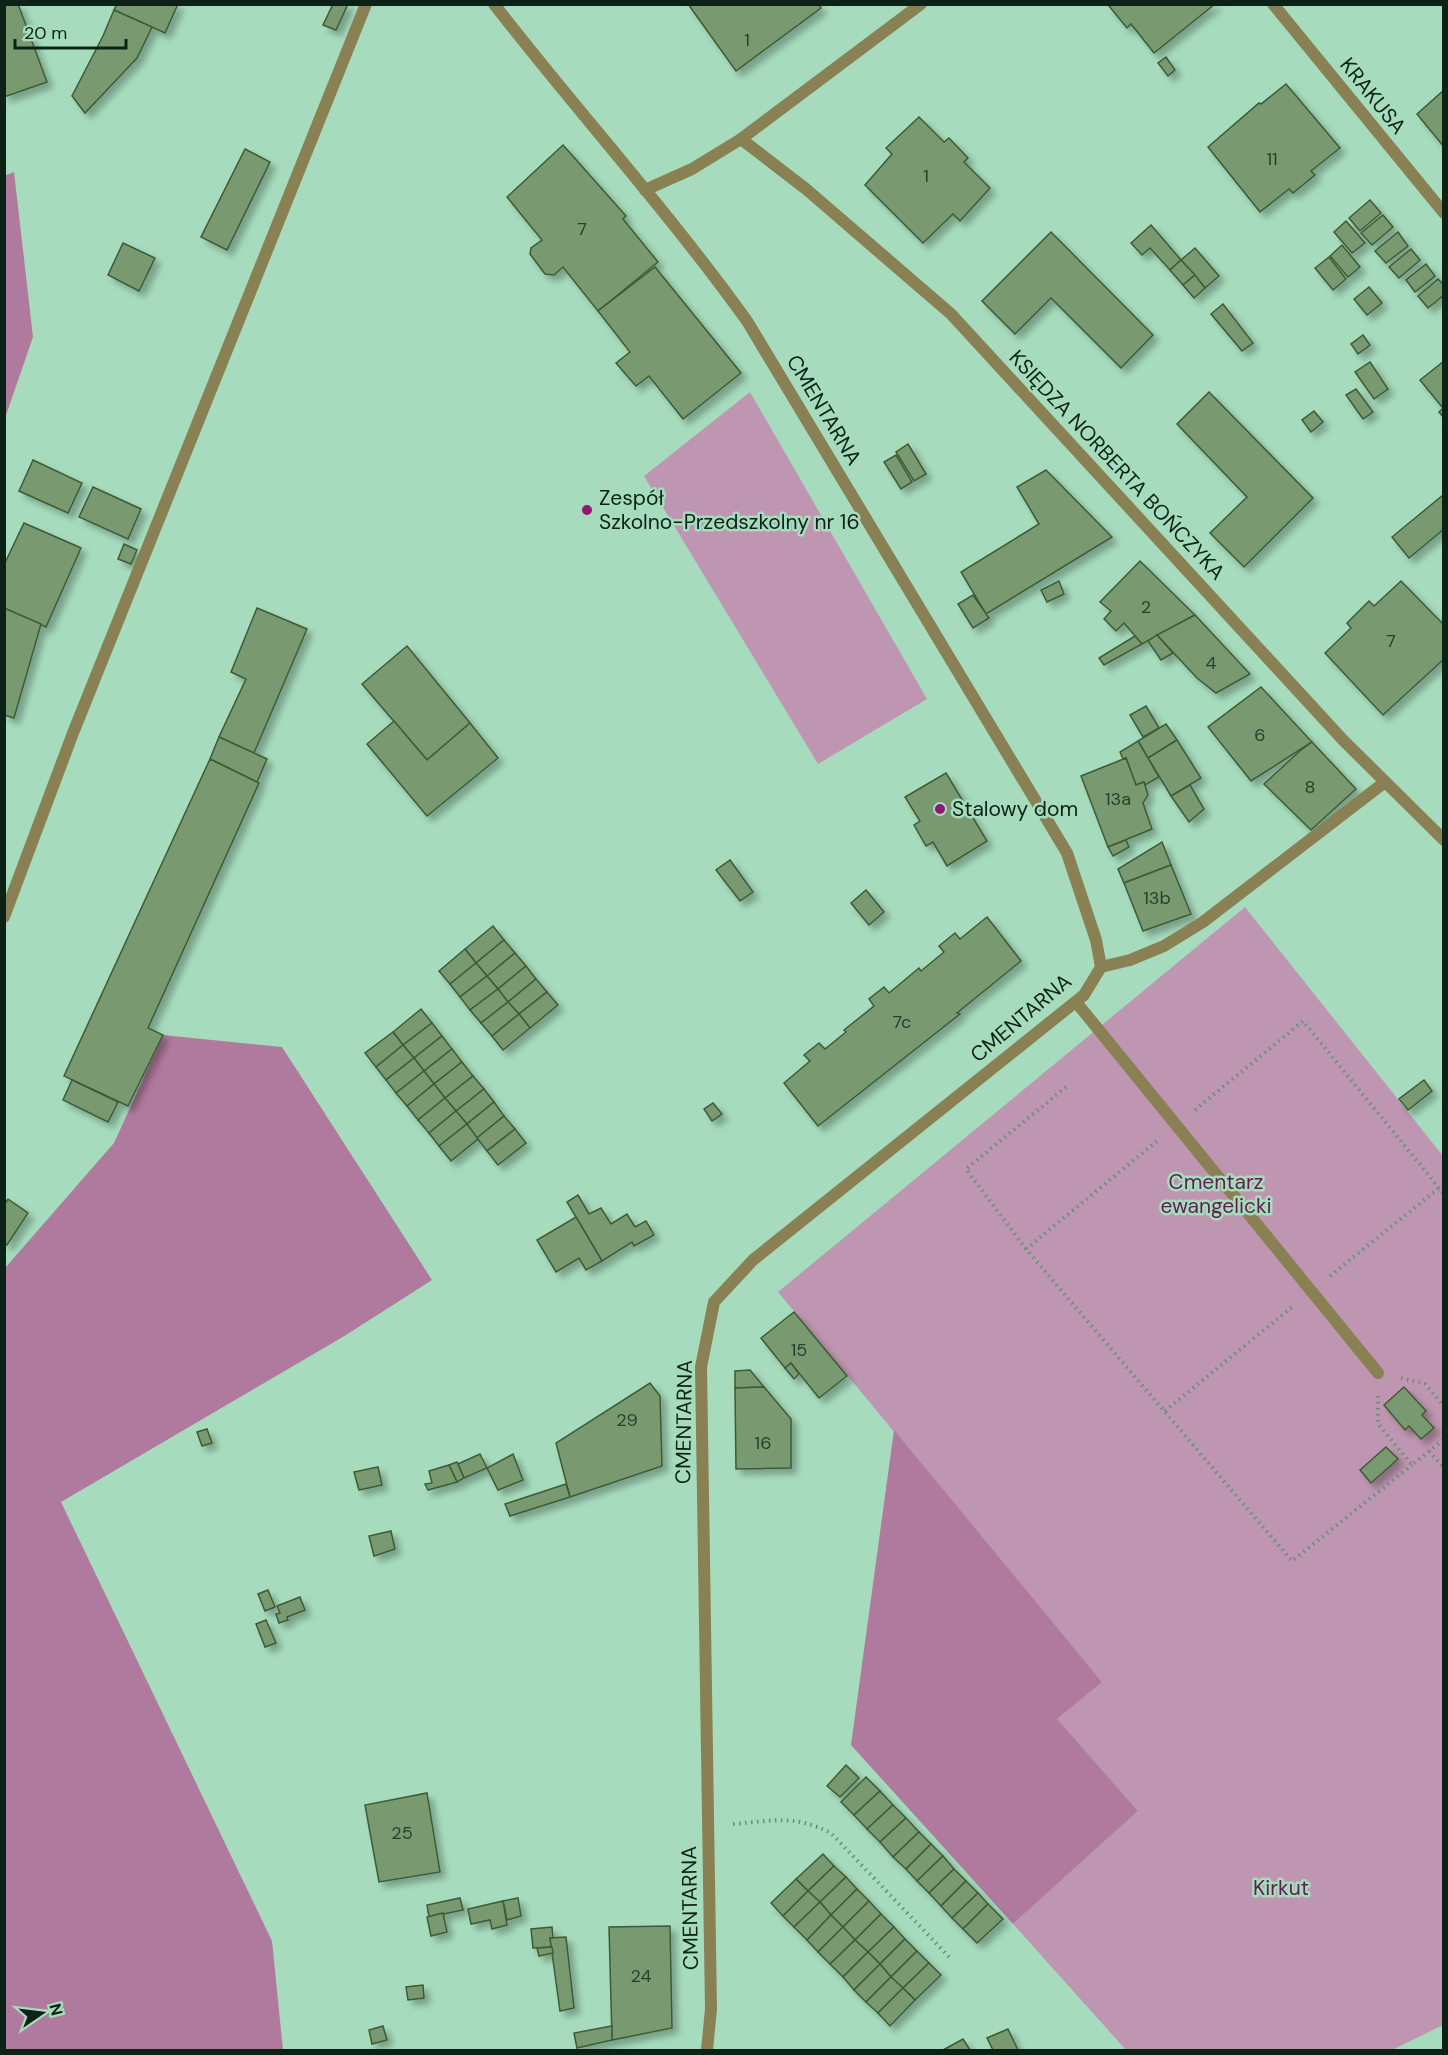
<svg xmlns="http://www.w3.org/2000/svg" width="1448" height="2055" font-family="'DM Sans',sans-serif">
	<defs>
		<filter id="shadow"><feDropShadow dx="5.5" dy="5.5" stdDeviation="3" flood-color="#0004"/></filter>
	</defs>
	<rect width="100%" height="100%" fill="#a6dcbd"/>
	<g fill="#bf96b1">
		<path d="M750,392L927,699L818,764L644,476Z"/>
		<path d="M1245,907L1443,1156V2025L1392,2050H1126L1013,1924L1138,1811L1056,1719L1102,1682L778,1292Z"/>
	</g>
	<g fill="#b07a9e">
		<path d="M14,172L33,337L5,418L4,176Z"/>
		<path d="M163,1035L282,1047L432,1280L346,1335L61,1502L272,1941L283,2050H5V1268L114,1143Z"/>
		<path d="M894,1430L1102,1682L1057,1719L1138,1811L1013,1924L851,1745Z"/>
	</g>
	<g fill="#799a71" stroke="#3d5b34" stroke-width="1.5" filter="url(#shadow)">
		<path d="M4,4H18L47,82L4,97Z"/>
		<path d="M117,4H178L165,33L114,10Z"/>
		<path d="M333,4H348L336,30L323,25Z"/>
		<path d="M688,4H819L821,8L736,71Z"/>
		<path d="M1111,4H1215L1154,53L1131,24L1127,28L1109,6Z"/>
		<path d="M114,10L152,27L137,58L85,113L72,96L103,36Z"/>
		<path d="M1166,57L1175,70L1168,76L1158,63Z"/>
		<path d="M1286,84L1340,148L1311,171L1315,175L1293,193L1289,189L1260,212L1208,147L1259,103L1261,104Z"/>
		<path d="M1444,90V147L1417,114Z"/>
		<path d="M919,117L944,142L949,138L968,158L964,162L990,188L960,221L953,214L923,243L865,185L892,154L886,148Z"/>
		<path d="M563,145L626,216L623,219L658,262L598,311L563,267L554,275L545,274L530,254L531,248L542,240L507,197Z"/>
		<path d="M245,149L270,162L227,250L201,237Z"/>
		<path d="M1370,200L1381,213L1360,231L1349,218Z"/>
		<path d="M1383,215L1393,227L1372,245L1361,233Z"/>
		<path d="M1346,221L1365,243L1352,253L1334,232Z"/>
		<path d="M1151,225L1181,260L1170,270L1150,248L1142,255L1131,243Z"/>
		<path d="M1051,232L1153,335L1121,368L1051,298L1015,334L982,301Z"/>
		<path d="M1398,232L1408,246L1386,263L1375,251Z"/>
		<path d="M123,243L155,258L139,291L108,275Z"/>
		<path d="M1342,245L1360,267L1348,277L1330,256Z"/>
		<path d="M1195,248L1219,276L1205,288L1181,260Z"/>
		<path d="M1411,249L1420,260L1399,278L1389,267Z"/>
		<path d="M1329,257L1346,279L1333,290L1315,268Z"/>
		<path d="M1181,260L1195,275L1183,285L1170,270Z"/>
		<path d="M1426,264L1435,276L1415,292L1406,280Z"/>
		<path d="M655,267L741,373L683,419L649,376L636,386L616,363L630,352L598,311Z"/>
		<path d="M1195,275L1205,288L1194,298L1183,285Z"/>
		<path d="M1438,279L1444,285V295L1428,308L1418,296Z"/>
		<path d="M1369,287L1382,303L1367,315L1354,299Z"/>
		<path d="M1223,304L1253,343L1242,351L1211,314Z"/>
		<path d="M1363,335L1370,345L1358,354L1351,344Z"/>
		<path d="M1444,361V418L1439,412L1443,408L1420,380Z"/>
		<path d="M1370,362L1388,389L1374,399L1355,372Z"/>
		<path d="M1356,389L1373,412L1363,419L1346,395Z"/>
		<path d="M1209,392L1313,498L1244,567L1210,533L1247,497L1177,424Z"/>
		<path d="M1314,411L1323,422L1311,432L1302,420Z"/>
		<path d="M908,444L926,474L914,481L896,452Z"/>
		<path d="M896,455L912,482L901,489L884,462Z"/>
		<path d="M33,460L82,483L68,513L19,491Z"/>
		<path d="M1046,470L1112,537L986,614L961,572L1039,524L1017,487Z"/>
		<path d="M93,487L141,509L128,539L79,517Z"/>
		<path d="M1443,495L1444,529L1409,558L1392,537Z"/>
		<path d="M24,523L81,548L46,627L4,608V565Z"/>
		<path d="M124,544L137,550L131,564L118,559Z"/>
		<path d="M1140,561L1195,615L1142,644L1124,623L1116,631L1104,619L1111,611L1100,602Z"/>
		<path d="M1059,581L1064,594L1047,602L1041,590Z"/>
		<path d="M1401,581L1444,625V659L1383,715L1325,653L1351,628L1347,623L1369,601L1374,606Z"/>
		<path d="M973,595L989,618L973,628L958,604Z"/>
		<path d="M4,608L41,624L14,718L4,715Z"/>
		<path d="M257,608L307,629L254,753L219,737L246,679L231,672Z"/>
		<path d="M1195,615L1250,674L1216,693L1197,678L1157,635Z"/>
		<path d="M1157,635L1173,653L1161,660L1148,641Z"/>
		<path d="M1135,636L1142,644L1104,665L1099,658Z"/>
		<path d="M407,646L470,723L427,760L362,684Z"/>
		<path d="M1261,687L1312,742L1251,781L1208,727Z"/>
		<path d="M1146,706L1159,728L1143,737L1130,715Z"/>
		<path d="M394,721L427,760L470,723L498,758L427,816L367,744Z"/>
		<path d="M1166,724L1177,740L1148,758L1138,741Z"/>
		<path d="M219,737L267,759L257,782L210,759Z"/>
		<path d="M1177,740L1201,778L1171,796L1148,758Z"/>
		<path d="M1138,741L1159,777L1145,785L1144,782L1136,785L1126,758L1123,759L1120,752Z"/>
		<path d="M1312,742L1356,789L1311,830L1264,784L1301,750Z"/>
		<path d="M1126,758L1136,785L1144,782L1148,795L1143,803L1152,829L1108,847L1081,776Z"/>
		<path d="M210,759L259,783L148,1028L163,1035L128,1106L64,1076Z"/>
		<path d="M946,773L987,841L947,866L933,842L926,846L914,825L920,821L905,797Z"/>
		<path d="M1190,785L1204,809L1189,822L1171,796Z"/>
		<path d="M1126,840L1129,847L1113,856L1108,847Z"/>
		<path d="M1162,842L1171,865L1124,883L1118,869Z"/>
		<path d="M730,860L753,892L740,901L716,870Z"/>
		<path d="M1171,865L1191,914L1143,931L1124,883Z"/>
		<path d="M866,890L884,912L869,925L851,903Z"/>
		<path d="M987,917L1021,961L957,1013L960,1014L818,1126L784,1083L810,1061L804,1055L819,1043L825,1049L846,1032L844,1030L874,1006L869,999L884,987L889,993L919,968L921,971L944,952L939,946L955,933L960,939Z"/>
		<path d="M493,926L504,940L476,963L465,949Z"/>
		<path d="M504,940L515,953L487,976L476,963Z"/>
		<path d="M465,949L476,963L450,984L439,971Z"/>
		<path d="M515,953L526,966L498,989L487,976Z"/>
		<path d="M476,963L487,976L460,997L450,984Z"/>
		<path d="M526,966L536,979L508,1002L498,989Z"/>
		<path d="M487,976L498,989L470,1010L460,997Z"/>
		<path d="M536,979L547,992L519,1014L508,1002Z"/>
		<path d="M498,989L508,1002L481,1023L470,1010Z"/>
		<path d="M547,992L558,1005L530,1028L519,1014Z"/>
		<path d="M508,1002L519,1014L492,1036L481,1023Z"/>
		<path d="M421,1009L432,1023L403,1045L393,1032Z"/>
		<path d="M519,1014L530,1028L503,1050L492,1036Z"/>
		<path d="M432,1023L442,1036L414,1058L403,1045Z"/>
		<path d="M393,1032L403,1045L376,1067L365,1053Z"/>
		<path d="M442,1036L452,1049L424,1071L414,1058Z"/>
		<path d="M403,1045L414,1058L386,1080L376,1067Z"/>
		<path d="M452,1049L462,1062L434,1084L424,1071Z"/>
		<path d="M414,1058L424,1071L396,1093L386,1080Z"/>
		<path d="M462,1062L473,1076L445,1098L434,1084Z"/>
		<path d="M424,1071L434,1084L407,1106L396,1093Z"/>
		<path d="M473,1076L484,1089L456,1111L445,1098Z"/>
		<path d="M72,1080L118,1102L108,1122L63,1100Z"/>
		<path d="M1424,1080L1432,1091L1408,1110L1399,1099Z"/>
		<path d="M434,1084L445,1098L418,1120L407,1106Z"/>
		<path d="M484,1089L494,1102L467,1124L456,1111Z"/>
		<path d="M445,1098L456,1111L429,1133L418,1120Z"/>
		<path d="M494,1102L504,1116L477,1138L467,1124Z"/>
		<path d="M713,1103L722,1114L712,1121L704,1109Z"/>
		<path d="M456,1111L467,1124L439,1146L429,1133Z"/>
		<path d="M504,1116L515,1129L487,1151L477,1138Z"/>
		<path d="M467,1124L478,1139L451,1161L439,1146Z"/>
		<path d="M515,1129L526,1143L498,1165L487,1151Z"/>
		<path d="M578,1195L589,1214L601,1208L611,1224L627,1214L635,1227L646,1221L654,1235L634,1246L632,1242L602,1261L567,1202Z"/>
		<path d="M8,1199L28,1213L7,1245L4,1243V1205Z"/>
		<path d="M576,1217L602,1261L586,1270L579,1258L556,1272L537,1240Z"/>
		<path d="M794,1312L847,1376L819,1398L791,1363L785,1368L761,1338Z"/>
		<path d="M791,1363L799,1374L794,1379L785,1368Z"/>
		<path d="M750,1370L764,1387L735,1388V1371Z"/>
		<path d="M650,1383L660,1396L662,1466L570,1497L556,1443Z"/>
		<path d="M764,1387L791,1419V1468L736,1469L735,1388Z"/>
		<path d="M1404,1387L1426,1411L1422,1415L1434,1428L1421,1439L1409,1426L1405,1430L1384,1405Z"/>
		<path d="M207,1429L212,1443L202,1446L197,1432Z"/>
		<path d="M1386,1447L1398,1459L1371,1483L1360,1470Z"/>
		<path d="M480,1454L487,1468L464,1478L458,1464Z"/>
		<path d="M513,1454L523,1480L498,1490L487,1468Z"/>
		<path d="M457,1462L464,1478L457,1482L449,1465Z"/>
		<path d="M449,1465L457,1482L428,1490L425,1484L432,1483L429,1471Z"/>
		<path d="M378,1467L382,1485L359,1490L354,1472Z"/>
		<path d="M566,1484L570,1497L510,1516L505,1504Z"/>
		<path d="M391,1531L395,1549L374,1556L369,1536Z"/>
		<path d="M268,1590L275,1607L265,1611L258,1594Z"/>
		<path d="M300,1597L305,1610L287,1617L288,1620L279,1623L276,1614L280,1613L277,1606Z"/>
		<path d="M266,1620L276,1643L265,1647L256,1624Z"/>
		<path d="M846,1765L859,1778L840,1797L827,1786Z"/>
		<path d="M866,1777L880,1791L854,1815L841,1802Z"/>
		<path d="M880,1791L893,1805L867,1829L854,1815Z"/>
		<path d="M427,1793L440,1872L379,1882L365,1805Z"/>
		<path d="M893,1805L906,1818L880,1842L867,1829Z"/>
		<path d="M906,1818L919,1832L893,1857L880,1842Z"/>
		<path d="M919,1832L931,1844L906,1869L893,1857Z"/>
		<path d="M931,1844L943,1856L917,1881L906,1869Z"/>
		<path d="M823,1854L834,1866L808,1891L796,1879Z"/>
		<path d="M943,1856L954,1869L929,1893L917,1881Z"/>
		<path d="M834,1866L846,1877L820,1902L808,1891Z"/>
		<path d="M954,1869L966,1881L941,1906L929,1893Z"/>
		<path d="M846,1877L857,1889L831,1915L820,1902Z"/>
		<path d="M796,1879L808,1891L783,1916L771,1903Z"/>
		<path d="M966,1881L978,1893L952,1918L941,1906Z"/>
		<path d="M857,1889L869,1901L843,1927L831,1915Z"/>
		<path d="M808,1891L820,1902L794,1927L783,1916Z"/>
		<path d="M978,1893L988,1904L963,1929L952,1918Z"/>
		<path d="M460,1898L463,1910L429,1917L427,1905Z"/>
		<path d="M518,1898L521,1916L507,1920L503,1901Z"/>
		<path d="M503,1901L507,1925L492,1929L490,1920L471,1924L468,1909Z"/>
		<path d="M869,1901L881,1914L855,1940L843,1927Z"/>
		<path d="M820,1902L831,1915L807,1940L794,1927Z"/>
		<path d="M988,1904L1003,1919L977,1943L963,1929Z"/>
		<path d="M443,1913L447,1932L431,1936L427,1917Z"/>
		<path d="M881,1914L894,1927L868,1952L855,1940Z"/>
		<path d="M831,1915L843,1927L818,1952L807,1940Z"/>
		<path d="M670,1926L672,2028L612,2040L609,1927Z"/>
		<path d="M552,1927L553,1938H550L552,1947L533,1948L531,1929Z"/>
		<path d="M843,1927L855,1940L830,1964L818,1952Z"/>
		<path d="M894,1927L905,1939L880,1964L868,1952Z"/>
		<path d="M566,1937L574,2008L560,2011L550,1938Z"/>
		<path d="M905,1939L917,1951L891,1977L880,1964Z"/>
		<path d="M855,1940L868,1952L843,1977L830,1964Z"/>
		<path d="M552,1947L553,1953L539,1956L537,1948Z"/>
		<path d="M917,1951L929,1963L903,1988L891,1977Z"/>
		<path d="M868,1952L880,1964L854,1990L843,1977Z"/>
		<path d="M929,1963L941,1975L915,2000L903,1988Z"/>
		<path d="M880,1964L891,1977L866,2002L854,1990Z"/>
		<path d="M891,1977L903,1988L878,2013L866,2002Z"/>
		<path d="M423,1985L424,1998L408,2000L406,1987Z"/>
		<path d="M903,1988L915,2000L890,2026L878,2013Z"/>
		<path d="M383,2026L387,2040L372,2044L369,2030Z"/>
		<path d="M612,2026V2040L577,2048L574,2033Z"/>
		<path d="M1008,2029L1018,2050H993L987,2038Z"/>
		<path d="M963,2039L970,2050H943Z"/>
	</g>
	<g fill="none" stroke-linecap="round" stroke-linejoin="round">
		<g stroke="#668f78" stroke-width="4" stroke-dasharray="1.5 4.5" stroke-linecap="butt">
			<path d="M1066,1087L966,1169L1026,1249L1292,1561L1412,1465"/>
			<path d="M1195,1110L1303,1021L1444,1194"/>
			<path d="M1026,1249L1157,1141"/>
			<path d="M1330,1276L1439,1188"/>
			<path d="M1401,1378L1425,1384L1444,1406"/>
			<path d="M1378,1396V1424L1412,1465L1444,1439"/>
			<path d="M1165,1411L1292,1307"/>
			<path d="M1429,1451L1444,1468"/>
			<path d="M733,1824C773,1821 793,1814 831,1833L952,1960"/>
		</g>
		<g stroke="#898153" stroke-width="12">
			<path d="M4,917L73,733L366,4"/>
			<path d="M1101,967L1130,960L1164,946L1203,922L1385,782"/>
			<path d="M1076,1002L1378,1373"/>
		</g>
		<g stroke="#898153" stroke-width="12">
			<path d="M494,4C577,111 668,211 747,321L1067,853L1096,940L1101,967L1084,995L753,1260L714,1302L701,1367L711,2009L707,2050"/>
			<path d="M1273,4L1444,213"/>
			<path d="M741,139L806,189L951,314L1343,740L1444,840"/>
			<path d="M645,190L692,169L741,139L921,4"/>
		</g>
	</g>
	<g fill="#901776" stroke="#a6dcbd" stroke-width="2">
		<circle cx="587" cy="510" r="6"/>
		<circle cx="940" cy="809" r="6"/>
	</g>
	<g text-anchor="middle" stroke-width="5" stroke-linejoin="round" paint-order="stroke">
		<g font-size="18" fill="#27402d">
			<text x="747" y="46">1</text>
			<text x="1272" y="165">11</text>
			<text x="926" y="182">1</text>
			<text x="582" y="235">7</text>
			<text x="1146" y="613">2</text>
			<text x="1391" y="647">7</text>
			<text x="1211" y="669">4</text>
			<text x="1260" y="741">6</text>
			<text x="1310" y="793">8</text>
			<text x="1118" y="805">13a</text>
			<text x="1157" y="904">13b</text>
			<text x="902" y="1028">7c</text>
			<text x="799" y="1356">15</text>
			<text x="627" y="1426">29</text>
			<text x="763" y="1449">16</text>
			<text x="402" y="1839">25</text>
			<text x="641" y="1982">24</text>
		</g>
		<g font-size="21" fill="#0c2216" stroke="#a6dcbd">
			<text transform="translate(1373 96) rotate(51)" y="7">KRAKUSA</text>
			<text transform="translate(824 410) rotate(59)" y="7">CMENTARNA</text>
			<text transform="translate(1117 465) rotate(47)" y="7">KSIĘDZA NORBERTA BOŃCZYKA</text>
			<text transform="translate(1021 1018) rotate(-40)" y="7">CMENTARNA</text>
			<text transform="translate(684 1422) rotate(-89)" y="7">CMENTARNA</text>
			<text transform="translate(690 1908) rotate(-91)" y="7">CMENTARNA</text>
		</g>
		<g font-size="21" fill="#0c2216" stroke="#a6dcbd" text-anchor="start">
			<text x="599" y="505">Zespół<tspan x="599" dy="24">Szkolno-Przedszkolny nr 16</tspan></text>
			<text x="952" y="816">Stalowy dom</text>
		</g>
		<g font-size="21" fill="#5f1e4f" stroke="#a6dcbd">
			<text x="1216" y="1189">Cmentarz<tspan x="1216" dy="24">ewangelicki</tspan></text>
			<text x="1281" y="1895">Kirkut</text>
		</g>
	</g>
	<rect width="1448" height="2055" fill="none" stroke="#0c2216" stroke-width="12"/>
	<g transform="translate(42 2013) rotate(76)" stroke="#a6dcbd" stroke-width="4.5" paint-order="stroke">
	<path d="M0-4.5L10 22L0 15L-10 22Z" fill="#0c2216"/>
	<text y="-9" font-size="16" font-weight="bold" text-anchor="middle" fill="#0c2216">N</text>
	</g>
	<path d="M15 39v9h111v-9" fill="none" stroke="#0c2216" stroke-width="3"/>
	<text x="24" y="39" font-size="18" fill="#0c2216" stroke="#a6dcbd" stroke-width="4.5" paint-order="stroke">20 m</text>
</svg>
